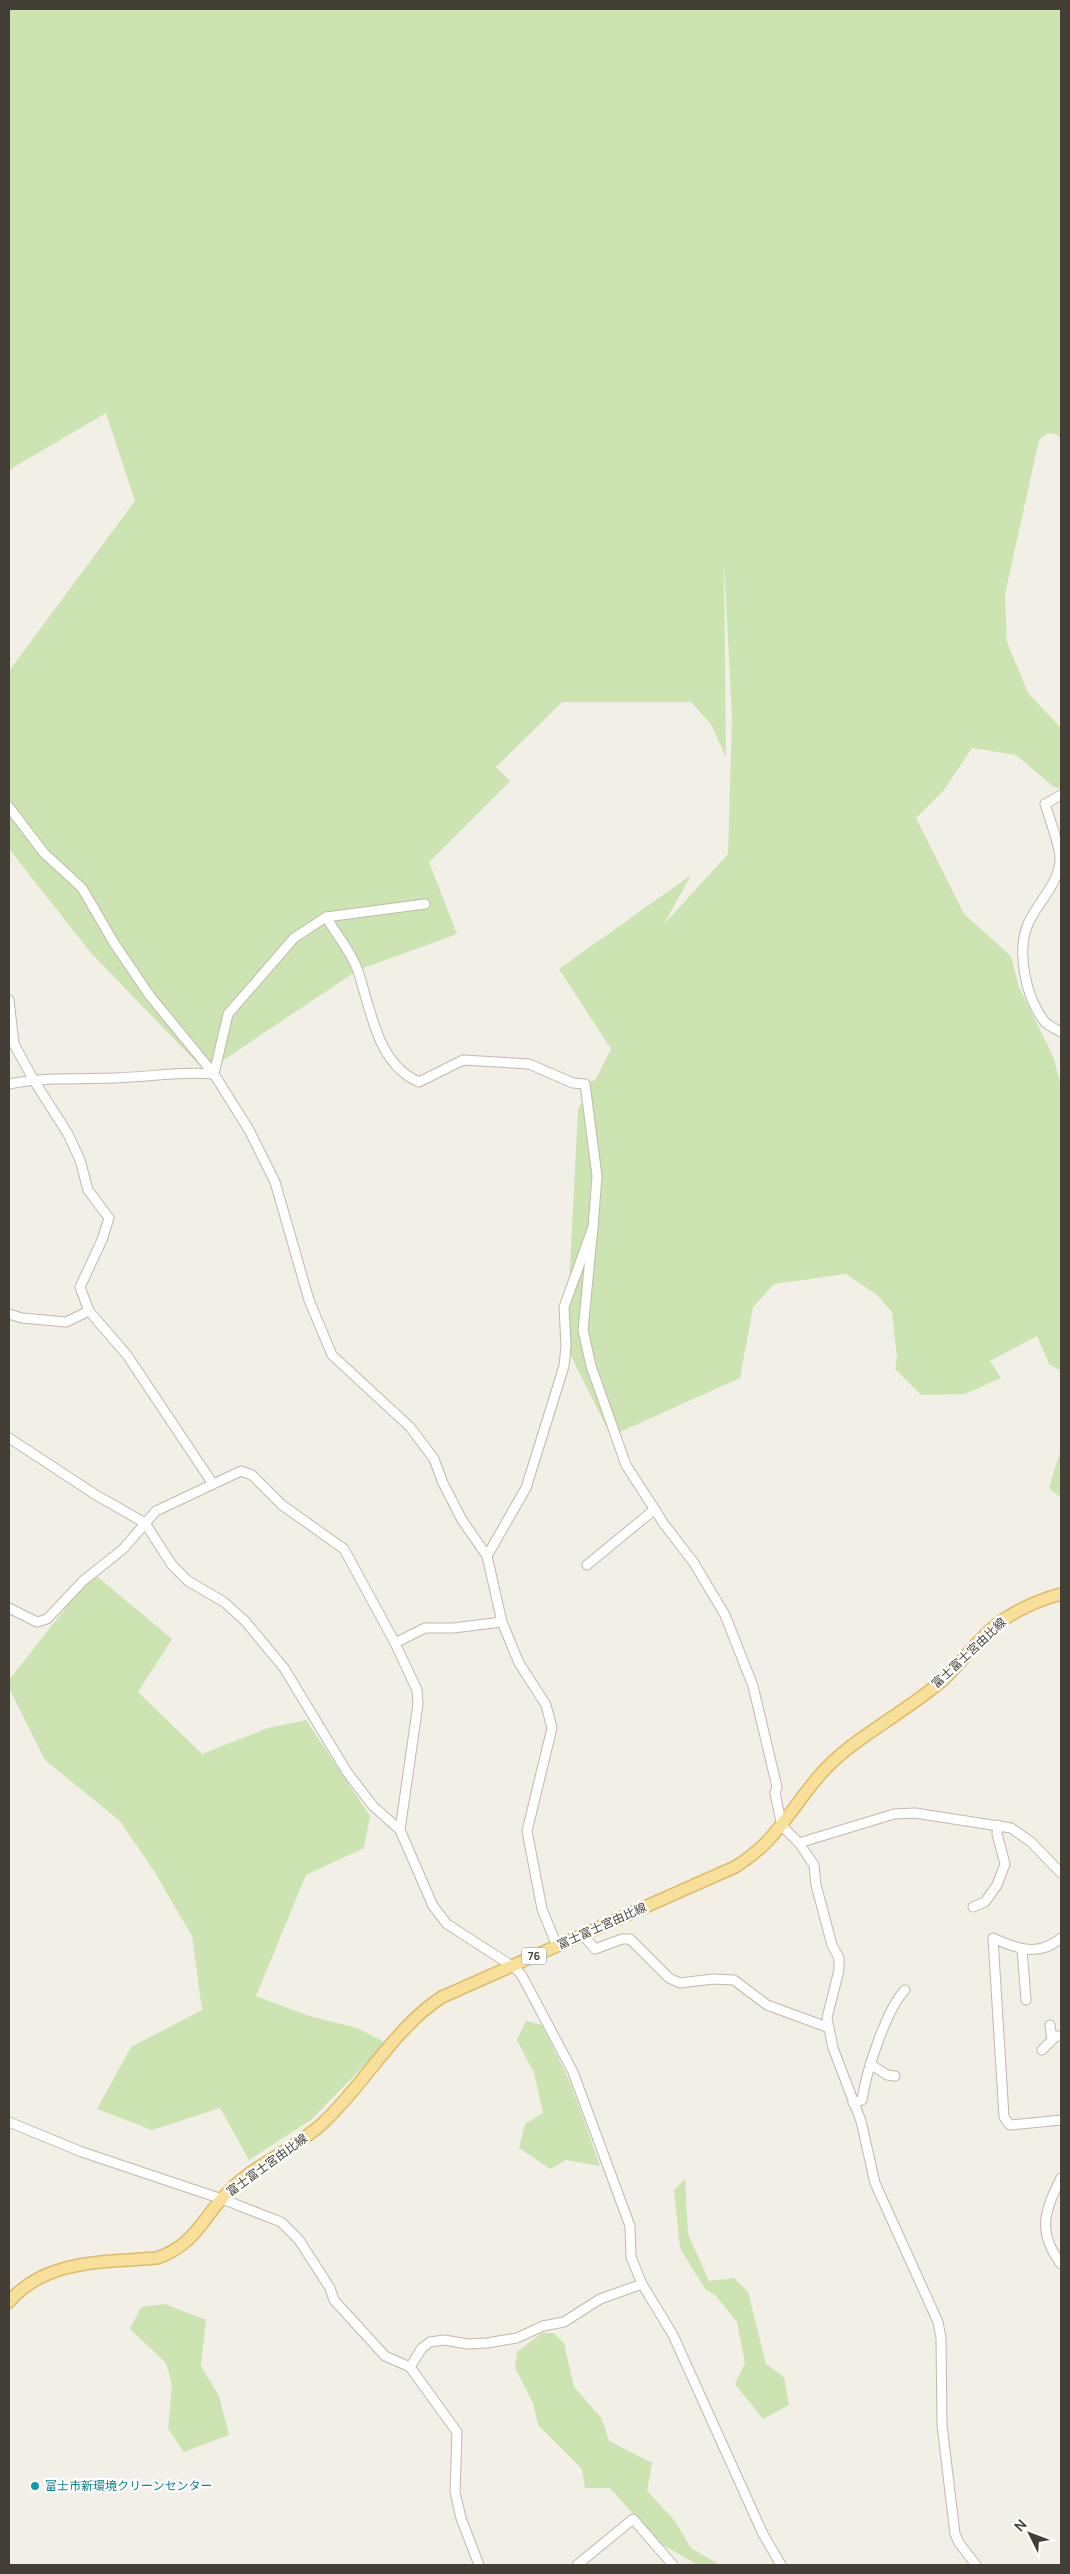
<svg xmlns="http://www.w3.org/2000/svg" width="1070" height="2574" font-family="Manrope,'Noto Sans JP',sans-serif">
	<rect width="100%" height="100%" fill="#f2efe6"/>
	<g fill="#cce4b2">
		<path d="M9,9H1061V439L1056,434L1048,433L1039,440L1005,594L1007,642L1028,693L1061,728V789L1054,787L1016,755L972,748L944,790L916,818L964,914L1011,956L1019,987L1053,1056L1061,1085V1371L1049,1364L1037,1336L990,1361L1001,1378L965,1394L921,1395L895,1369L897,1357L892,1312L877,1295L846,1274L774,1284L753,1307L740,1378L611,1436L566,1346L578,1109L586,1096L585,1084L596,1079L611,1049L559,969L691,875L664,924L728,854L732,717L724,561L726,757L711,724L691,702H562L496,767L510,781L429,862L457,934L358,970L222,1061L214,1074L200,1066L91,953L9,849V671L135,501L106,413L9,470Z"/>
		<path d="M1061,1449V1498L1049,1488Z"/>
		<path d="M93,1573L172,1639L138,1692L202,1754L268,1728L306,1720L370,1816L364,1848L306,1875L256,1996L309,2016L357,2028L386,2043L311,2120L249,2160L220,2108L152,2130L97,2109L131,2047L202,2010L192,1936L154,1871L120,1821L45,1760L9,1688V1680Z"/>
		<path d="M526,2021L542,2025L571,2084L600,2166L566,2160L550,2169L519,2148L525,2124L543,2113L534,2073L517,2040Z"/>
		<path d="M685,2179L688,2234L709,2281L734,2278L748,2292L766,2364L784,2377L789,2405L763,2419L735,2384L745,2363L737,2322L716,2296L705,2289L680,2248L674,2190Z"/>
		<path d="M165,2304L206,2320L201,2366L219,2396L229,2435L184,2452L168,2429L172,2385L166,2363L130,2329L141,2307Z"/>
		<path d="M542,2333H554L564,2343L574,2387L602,2419L609,2441L652,2463L647,2491L675,2521L691,2548L720,2565H698L658,2542L610,2488H585L582,2469L538,2425L533,2403L515,2368L517,2352Z"/>
	</g>
	<g fill="none" stroke-linecap="round" stroke-linejoin="round">
		<defs>
			<g id="minor">
				<path d="M1061,795L1045,804C1049,817 1061,849 1060,860C1059,884 1037,903 1028,924C1016,952 1026,999 1045,1022C1049,1026 1056,1029 1061,1032"/>
				<path d="M9,807L44,853L82,888L114,943L150,996L214,1074L249,1130L275,1182L309,1300L332,1355L410,1427L434,1459L443,1483L462,1520L487,1556L502,1622L519,1663L546,1705L552,1728L527,1831L542,1909L557,1946"/>
				<path d="M326,917C336,934 352,953 358,971C371,1010 377,1064 419,1082L463,1060L529,1064L573,1083L585,1084L597,1176L593,1227L564,1307L566,1346L564,1366L526,1488L487,1556"/>
				<path d="M9,1000L14,1044L33,1079L68,1134L80,1160L88,1190L109,1218L102,1240L80,1287L89,1311L127,1355L213,1484"/>
				<path d="M214,1074L228,1014L294,938L326,917L425,904"/>
				<path d="M9,1084C44,1077 80,1079 115,1078C149,1077 181,1071 214,1074"/>
				<path d="M593,1227L583,1330L591,1366L626,1465L664,1524L694,1563L725,1615L753,1686L777,1787L775,1793L782,1826L799,1843L814,1865L816,1885L832,1945L839,1958V1970L827,2018L833,2048L861,2121L875,2183L938,2322L941,2338L942,2425L955,2534L959,2543L976,2565"/>
				<path d="M9,1314L22,1318L66,1322L89,1311"/>
				<path d="M9,1438L96,1495L145,1523L172,1565L188,1581L224,1602L245,1621L284,1668L347,1772L373,1806L400,1830L433,1906L447,1924L512,1966L521,1974L573,2072L630,2226L631,2257L642,2284L673,2335L763,2534L781,2565"/>
				<path d="M587,1565L655,1509"/>
				<path d="M9,1608L37,1622L47,1619L83,1581L123,1549L156,1511L241,1471L252,1475L282,1505L344,1549L395,1643L417,1690L418,1704L400,1830"/>
				<path d="M395,1643L425,1628H453L502,1622"/>
				<path d="M799,1843L894,1814L915,1813L1011,1828L1031,1842L1061,1873"/>
				<path d="M973,1907L985,1902L997,1885L1005,1864L997,1834L998,1825"/>
				<path d="M583,1935L595,1949L622,1939H630L669,1978L680,1983L713,1979L734,1980L767,2005L827,2027"/>
				<path d="M1061,1938C1039,1957 1017,1949 993,1938L1004,2117L1010,2125L1061,2120"/>
				<path d="M1022,1949L1026,2000"/>
				<path d="M1050,2025L1052,2040"/>
				<path d="M1042,2050L1056,2036H1061"/>
				<path d="M870,2064L887,2075L895,2076"/>
				<path d="M853,2103L862,2100C866,2072 886,2010 905,1990"/>
				<path d="M9,2122L82,2152L222,2199L281,2222L299,2240L330,2288L334,2300L385,2356L410,2367L457,2432L455,2492L461,2518L479,2565"/>
				<path d="M1061,2178C1044,2211 1037,2232 1061,2264"/>
				<path d="M410,2367L422,2348L430,2342L444,2340L468,2344L487,2343L517,2338L543,2326L564,2322L600,2299L642,2284"/>
				<path d="M577,2565L633,2519L673,2565"/>
			</g>
			<path id="major" d="M9,2302C45,2259 106,2262 157,2258C196,2245 203,2216 230,2190C257,2163 295,2149 323,2123C365,2084 394,2028 442,1997L735,1867C776,1842 789,1811 819,1776C850,1739 907,1712 944,1679C965,1659 982,1633 1006,1618C1023,1607 1042,1599 1061,1594"/>
		</defs>
		<use href="#minor" stroke="#c0b9ad" stroke-width="11"/>
		<use href="#major" stroke="#dcbc6b" stroke-width="14"/>
		<use href="#minor" stroke="#fff" stroke-width="9"/>
		<use href="#major" stroke="#f8df9a" stroke-width="11"/>
	</g>
	<circle fill="#0f9aa8" stroke="#fff" stroke-width="2" cx="35" cy="2486" r="5"/>
	<g text-anchor="middle" stroke-width="4.5" stroke-linejoin="round" paint-order="stroke">
		<rect fill="#fff" stroke="#7c7972" stroke-width="1" x="521.5" y="1947.5" width="25" height="17" rx="4"/>
		<g font-size="11" font-weight="bold" fill="#443f36">
			<text x="534" y="1960">76</text>
		</g>
		<g font-size="12" fill="#443f36" stroke="#fff">
			<text transform="translate(969 1653) rotate(-43)" y="4">富士富士宮由比線</text>
			<text transform="translate(602 1926) rotate(-24)" y="4">富士富士宮由比線</text>
			<text transform="translate(267 2165) rotate(-36)" y="4">富士富士宮由比線</text>
		</g>
		<g font-size="12" fill="#0d838f" stroke="#fff" text-anchor="start">
			<text x="45" y="2490">富士市新環境クリーンセンター</text>
		</g>
	</g>
	<rect width="1070" height="2574" fill="none" stroke="#443f36" stroke-width="20"/>
	<g transform="translate(1030 2534) rotate(312)" stroke="#ffffff" stroke-width="4" paint-order="stroke">
	<path d="M0-4L9 19L0 12L-9 19Z" fill="#443f36"/>
	<text y="-8" font-size="14" font-weight="bold" text-anchor="middle" fill="#443f36">N</text>
	</g>
</svg>
